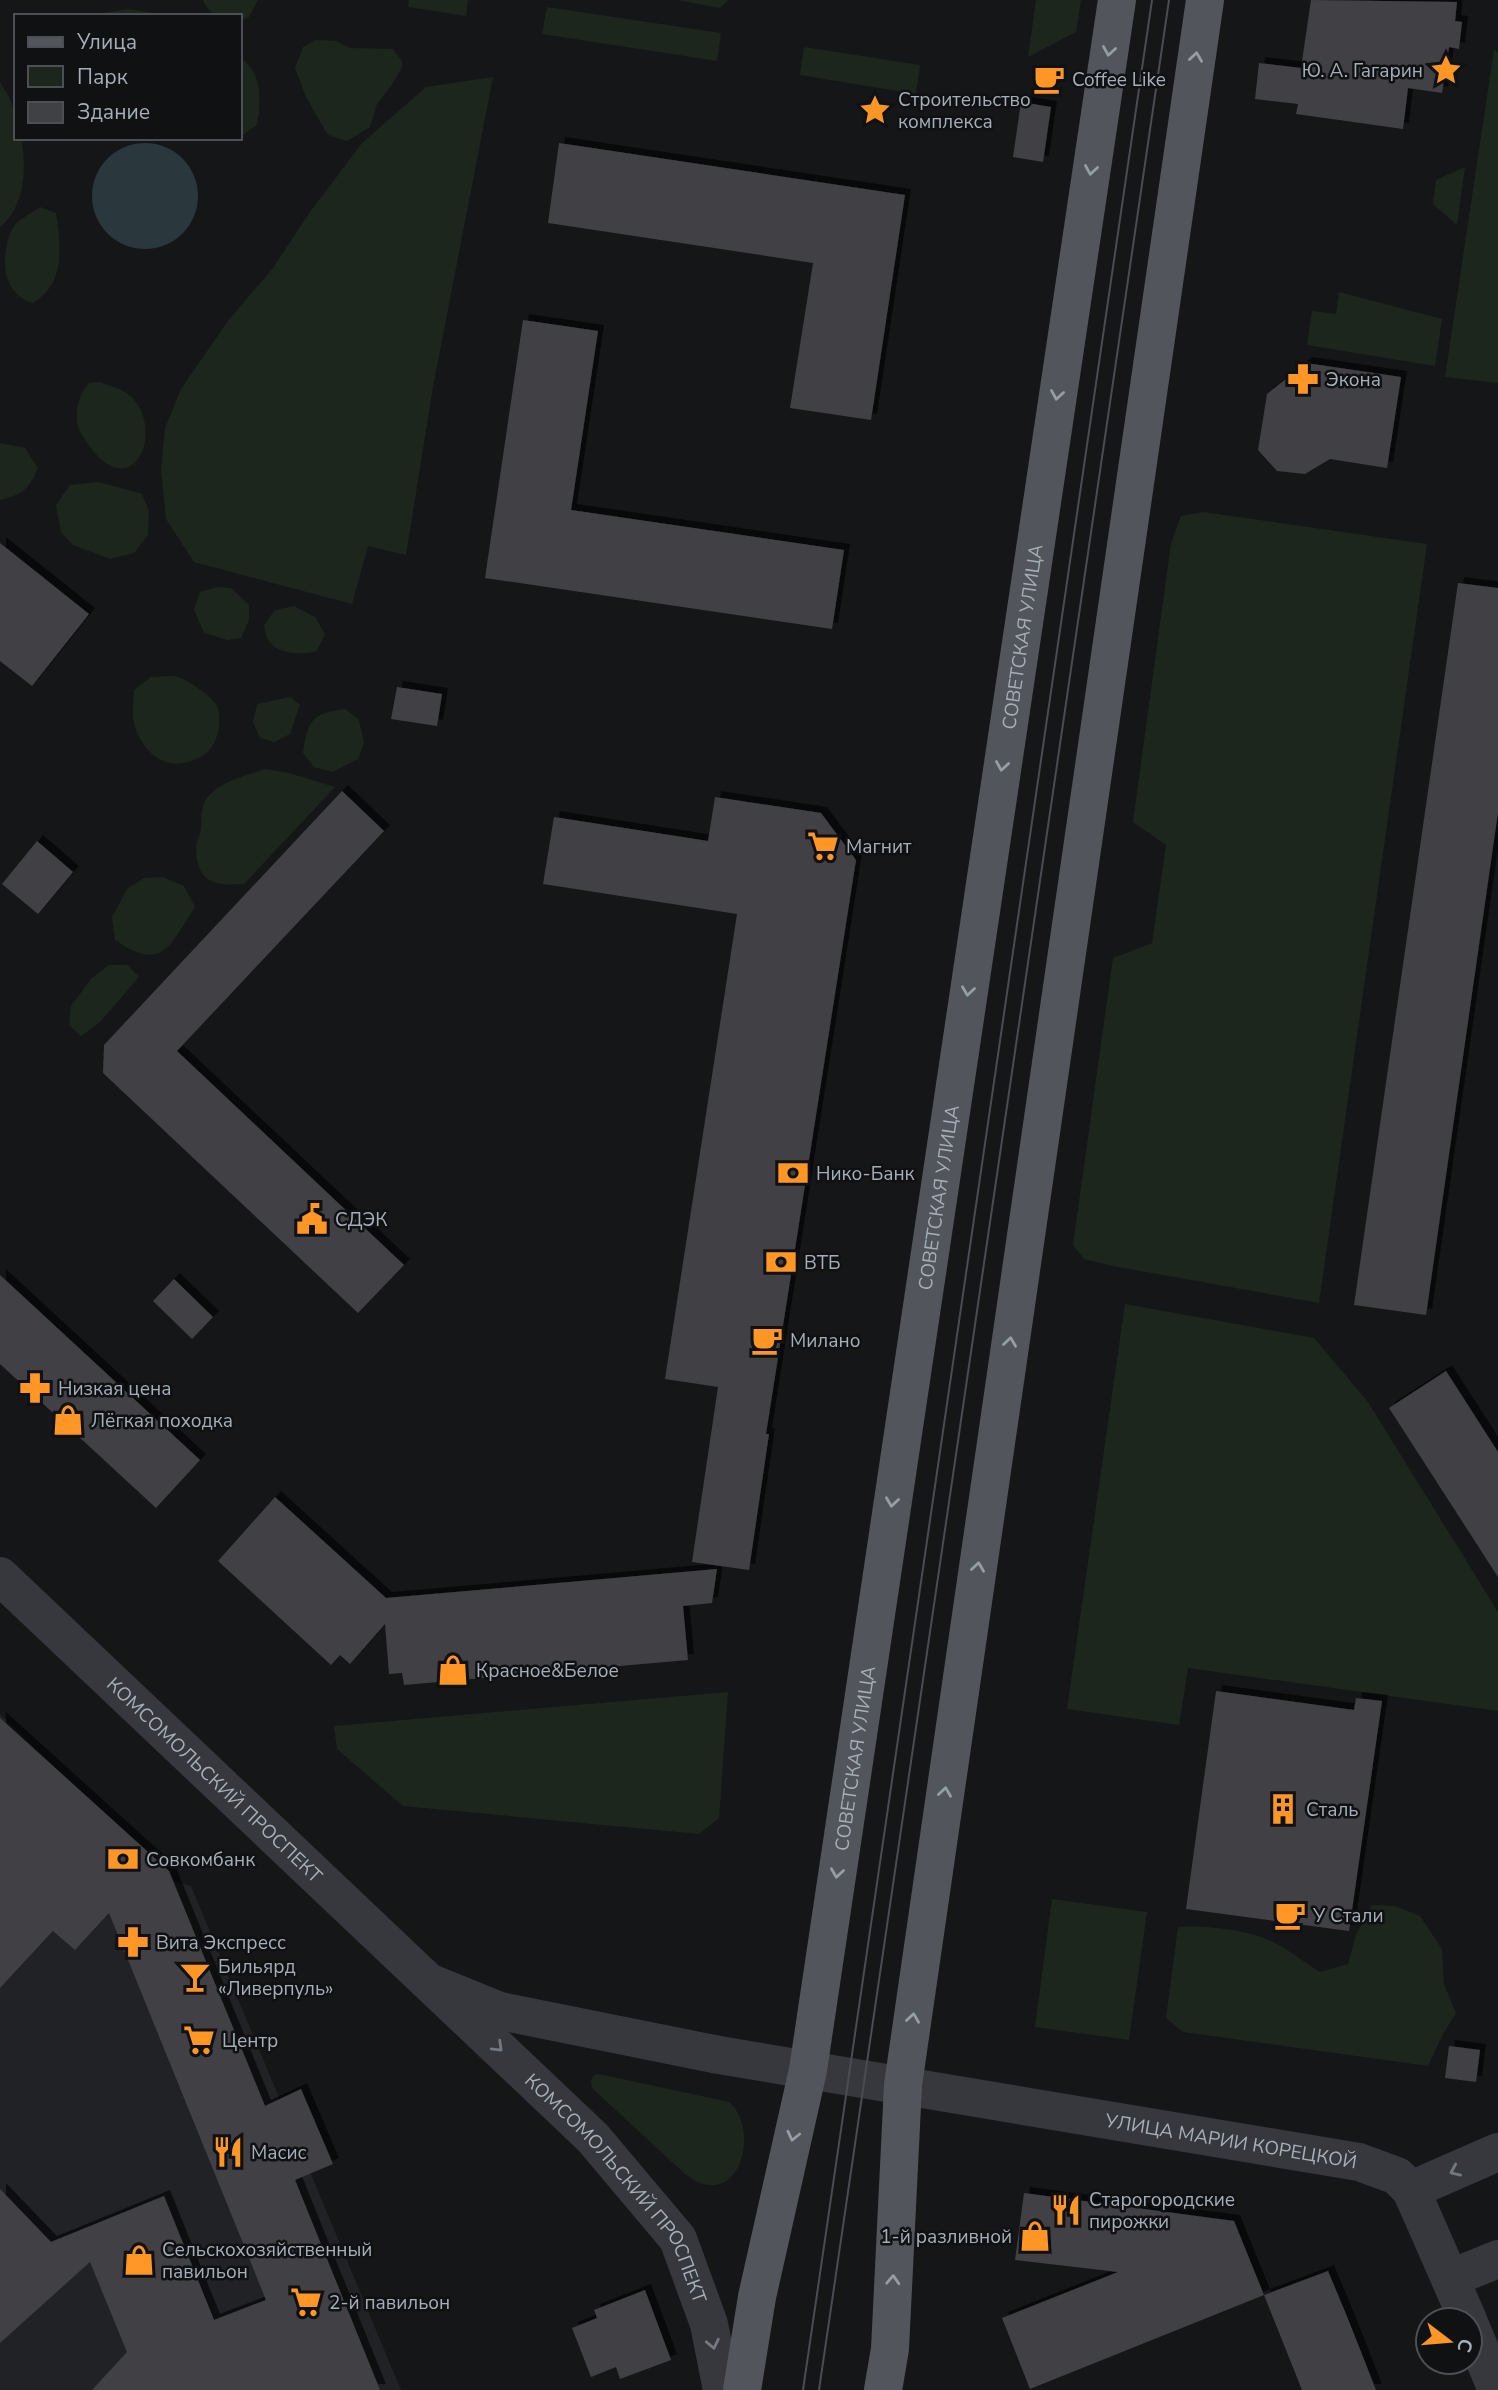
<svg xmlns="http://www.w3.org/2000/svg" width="1498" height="2390" font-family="'Nunito Sans',sans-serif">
	<defs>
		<filter id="shadow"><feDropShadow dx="6" dy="-6" stdDeviation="0" flood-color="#0009"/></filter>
	</defs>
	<rect width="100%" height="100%" fill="#151618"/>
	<path fill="#212225" d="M0,1714L173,1881L191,1886L401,2390H0Z"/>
	<g fill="#1d261d">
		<path d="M203,0H258L249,17L240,21V16H215L205,5Z"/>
		<path d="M409,0H468L466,16L408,7Z"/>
		<path d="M677,0H728L720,8Z"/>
		<path d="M1036,0H1081L1076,32L1028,57Z"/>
		<path d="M547,7L721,33L717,61L542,34Z"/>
		<path d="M129,9L158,14L161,16H102L103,13Z"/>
		<path d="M316,40L336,41L350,48L393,49L402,61V67L391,86L377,104L370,127L347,141L328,135L306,97L295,68L303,47Z"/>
		<path d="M804,47L920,65L916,94L800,75Z"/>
		<path d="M1494,50L1498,52V383L1445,377Z"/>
		<path d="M240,58C263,72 261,102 257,125L240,137Z"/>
		<path d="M493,77L433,387L406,555L368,546L352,604L194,562L166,519L161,470L165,428L181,389L228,321L273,268L310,212L362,143L426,87Z"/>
		<path d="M0,82C14,104 16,112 16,138H21C27,168 25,207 0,227Z"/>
		<path d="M1465,167L1457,225L1433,204L1436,180Z"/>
		<path d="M40,207L56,213C61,245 66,285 32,303C0,292 0,254 13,227C19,219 32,213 40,207Z"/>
		<path d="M1339,292L1442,319L1435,366L1307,345L1312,311L1336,314Z"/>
		<path d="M99,382C107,385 117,387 125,392C172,423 131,520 81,433C72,418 78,395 89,383Z"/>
		<path d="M0,443L25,448L38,468C29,489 22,495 0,500Z"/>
		<path d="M99,482L142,494L149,511L148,535L134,553L110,559L73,545L61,532L56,505L70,485Z"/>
		<path d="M1203,512L1427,544L1319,1303L1113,1266L1084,1259L1073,1245L1113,958L1152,943L1166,845L1133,822L1171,543L1181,516Z"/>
		<path d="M217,587L231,588L249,605V620L241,638L228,640L204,633L194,610L200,592Z"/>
		<path d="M294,606L315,617L325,634L317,651C302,655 279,655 269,641C266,637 265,629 264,625L275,610Z"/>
		<path d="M151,677C159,677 170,675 178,677C188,680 213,697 217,706C222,718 219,738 211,748C204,757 193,761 183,763C157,768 136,742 133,717C132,709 134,699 134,690Z"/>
		<path d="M290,697L300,705L290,734L274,742L260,738L253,722L257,704Z"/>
		<path d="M345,709L359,720L364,743L358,759L332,772L314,767L303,753C307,721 312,713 345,709Z"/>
		<path d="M265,769L289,773L335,787L244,884C216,886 197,883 196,850C195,843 200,836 201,829C202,818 200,808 207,798C220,781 246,776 265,769Z"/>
		<path d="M163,877L184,886L195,907C169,946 163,973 115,940L112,917L127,889L144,878Z"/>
		<path d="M109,965H127L139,977L100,1022L81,1036L69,1025L71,1006L91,979Z"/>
		<path d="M1125,1304L1314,1338L1368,1402L1498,1612V1711L1188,1668L1179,1725L1067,1709Z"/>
		<path d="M728,1692L719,1818L699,1834L403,1806L337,1749L334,1726Z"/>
		<path d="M1052,1899L1147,1912L1129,2040L1035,2027Z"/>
		<path d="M1372,1905L1395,1906L1420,1916L1442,1949L1444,1984L1456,2013L1442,2036L1428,2066L1183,2032L1166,2018L1178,1927C1206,1925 1252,1930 1277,1944C1292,1952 1305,1963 1320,1972L1348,1964L1356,1935Z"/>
		<path d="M599,2074L729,2102C758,2126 744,2199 700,2183C695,2181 690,2177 685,2174L592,2088L591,2082L593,2076Z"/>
	</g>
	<circle fill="#2a373d" cx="145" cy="196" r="53"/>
	<g fill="#3f4145" filter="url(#shadow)">
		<path d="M1311,0L1457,2L1455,21L1462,22L1459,49L1449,47L1442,93L1408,88L1403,129L1296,114L1298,104L1255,99L1259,63L1301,68Z"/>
		<path d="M1021,102L1051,107L1043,162L1013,157Z"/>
		<path d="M559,143L905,195L871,420L790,408L813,263L548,223Z"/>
		<path d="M523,320L598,331L571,510L844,550L832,629L485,578Z"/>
		<path d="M1306,363L1401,377L1387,468L1330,459L1305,474L1277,471L1258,450L1267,394Z"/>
		<path d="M0,543L89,614L32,686L0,661Z"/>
		<path d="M1458,583L1498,588V812L1426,1315L1354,1305Z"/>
		<path d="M397,687L442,694L437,726L391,719Z"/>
		<path d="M342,791L384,831L177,1051L404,1265L358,1313L103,1073L104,1045Z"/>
		<path d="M715,797L821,813L856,860L766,1434H769L749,1570L692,1562L718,1387L665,1379L737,914L543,884L554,817L708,841Z"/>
		<path d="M37,841L73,872L38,914L2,884Z"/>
		<path d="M0,1275L200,1460L156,1508L0,1364Z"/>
		<path d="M174,1279L213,1317L192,1339L153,1301Z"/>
		<path d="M1446,1371L1498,1452V1577L1389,1408Z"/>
		<path d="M275,1497L386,1598L717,1569L712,1603L683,1606L688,1660L404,1685L402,1673L389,1674L385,1624L350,1664L340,1655L331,1665L218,1561Z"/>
		<path d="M1216,1691L1354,1710L1356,1698L1382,1701L1349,1931L1186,1909Z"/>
		<path d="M0,1718L169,1871L265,2106L301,2089L333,2164L295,2180L380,2390H92L127,2352L90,2262L0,2343V2189L51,2242L164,2196L214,2320L266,2300L109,1913L75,1950L53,1931L0,1988Z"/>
		<path d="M1449,2046L1480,2050L1476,2082L1445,2078Z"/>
		<path d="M1024,2193L1234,2221L1264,2295L1030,2389L1002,2318L1118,2272L1015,2260Z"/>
		<path d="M1328,2271L1348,2319L1376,2390H1302L1264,2295Z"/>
		<path d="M645,2290L671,2360L620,2379L616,2367L591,2377L572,2328L597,2318L594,2310Z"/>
	</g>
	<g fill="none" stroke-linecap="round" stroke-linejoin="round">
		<g stroke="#36383d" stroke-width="38">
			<path id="s1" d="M0,1576L593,2138L678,2239L709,2324L722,2390"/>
			<path id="s2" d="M431,1983L500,2011L719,2055L1359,2162L1397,2176L1411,2190L1468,2320"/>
			<path d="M1411,2190L1498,2152"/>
			<path d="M1451,2278L1498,2259"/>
			<path d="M1470,2325L1497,2390"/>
		</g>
		<g stroke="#52555c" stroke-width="38">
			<path id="s3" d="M742,2390L757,2297L808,2070L1117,0"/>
			<path d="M883,2390L890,2349L903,2085L1205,0"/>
		</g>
		<g stroke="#494c52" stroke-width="2">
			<path d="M803,2390L1152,0"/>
			<path d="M819,2390L1169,0"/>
		</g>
	</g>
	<defs><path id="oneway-chevron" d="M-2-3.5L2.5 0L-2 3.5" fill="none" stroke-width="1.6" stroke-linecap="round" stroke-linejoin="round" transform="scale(1.75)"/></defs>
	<g stroke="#959da6">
		<use href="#oneway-chevron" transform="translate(1109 51) rotate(99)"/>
		<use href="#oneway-chevron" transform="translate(1196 57) rotate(-82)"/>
		<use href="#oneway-chevron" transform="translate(1091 170) rotate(99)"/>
		<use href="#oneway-chevron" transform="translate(1057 395) rotate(99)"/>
		<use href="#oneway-chevron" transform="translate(1002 766) rotate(99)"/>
		<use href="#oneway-chevron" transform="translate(968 991) rotate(98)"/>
		<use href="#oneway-chevron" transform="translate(1010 1342) rotate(-82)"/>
		<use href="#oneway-chevron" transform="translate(892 1502) rotate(98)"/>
		<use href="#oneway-chevron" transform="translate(978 1567) rotate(-82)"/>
		<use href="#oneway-chevron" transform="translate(945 1792) rotate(-82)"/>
		<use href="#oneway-chevron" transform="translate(837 1873) rotate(98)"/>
		<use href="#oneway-chevron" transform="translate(913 2018) rotate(-82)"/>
		<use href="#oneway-chevron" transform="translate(793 2136) rotate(103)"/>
		<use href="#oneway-chevron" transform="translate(893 2280) rotate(-87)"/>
	</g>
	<g stroke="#747981">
		<use href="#oneway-chevron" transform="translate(498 2047) rotate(44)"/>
		<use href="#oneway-chevron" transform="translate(1455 2171) rotate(156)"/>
		<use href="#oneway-chevron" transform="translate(713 2344) rotate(78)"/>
	</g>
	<defs>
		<symbol id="sight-bare" viewBox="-9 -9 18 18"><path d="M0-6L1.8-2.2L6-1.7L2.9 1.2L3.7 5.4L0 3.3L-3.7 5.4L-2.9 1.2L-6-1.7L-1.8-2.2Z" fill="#ff9626" stroke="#101113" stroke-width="2.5" paint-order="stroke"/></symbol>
		<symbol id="cafe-bare" viewBox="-9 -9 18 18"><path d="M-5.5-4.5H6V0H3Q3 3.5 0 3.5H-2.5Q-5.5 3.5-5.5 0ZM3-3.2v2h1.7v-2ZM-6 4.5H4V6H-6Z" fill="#ff9626" stroke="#101113" stroke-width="2.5" paint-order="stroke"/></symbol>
		<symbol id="pharmacy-bare" viewBox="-9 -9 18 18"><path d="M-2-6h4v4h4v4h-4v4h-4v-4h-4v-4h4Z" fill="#ff9626" stroke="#101113" stroke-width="2.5" paint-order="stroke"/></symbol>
		<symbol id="supermarket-bare" viewBox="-9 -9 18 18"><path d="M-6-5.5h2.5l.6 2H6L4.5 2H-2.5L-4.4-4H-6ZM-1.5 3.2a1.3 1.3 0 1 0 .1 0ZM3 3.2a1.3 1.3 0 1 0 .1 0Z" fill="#ff9626" stroke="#101113" stroke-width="2.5" paint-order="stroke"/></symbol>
		<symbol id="bank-bare" viewBox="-9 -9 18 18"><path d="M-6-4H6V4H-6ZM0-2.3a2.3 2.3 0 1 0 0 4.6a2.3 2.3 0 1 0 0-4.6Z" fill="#ff9626" stroke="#101113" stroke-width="2.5" paint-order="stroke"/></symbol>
		<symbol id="civic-bare" viewBox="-9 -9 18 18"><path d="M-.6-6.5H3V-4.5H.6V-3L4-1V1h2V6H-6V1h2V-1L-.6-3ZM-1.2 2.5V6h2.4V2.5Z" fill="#ff9626" stroke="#101113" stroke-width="2.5" paint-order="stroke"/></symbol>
		<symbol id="shop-bare" viewBox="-9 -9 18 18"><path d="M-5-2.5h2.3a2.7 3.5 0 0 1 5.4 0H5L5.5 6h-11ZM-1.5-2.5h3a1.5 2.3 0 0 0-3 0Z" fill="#ff9626" stroke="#101113" stroke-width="2.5" paint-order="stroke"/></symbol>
		<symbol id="building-bare" viewBox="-9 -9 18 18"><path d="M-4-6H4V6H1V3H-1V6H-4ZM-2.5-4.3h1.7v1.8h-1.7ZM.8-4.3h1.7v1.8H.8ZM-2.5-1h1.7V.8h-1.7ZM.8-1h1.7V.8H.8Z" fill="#ff9626" stroke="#101113" stroke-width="2.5" paint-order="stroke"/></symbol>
		<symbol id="bar-bare" viewBox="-9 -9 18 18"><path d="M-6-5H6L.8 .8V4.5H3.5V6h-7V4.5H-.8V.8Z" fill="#ff9626" stroke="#101113" stroke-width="2.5" paint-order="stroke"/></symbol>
		<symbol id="restaurant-bare" viewBox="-9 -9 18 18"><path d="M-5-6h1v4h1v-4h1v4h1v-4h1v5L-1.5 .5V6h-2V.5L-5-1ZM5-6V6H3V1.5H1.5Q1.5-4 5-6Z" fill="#ff9626" stroke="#101113" stroke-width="2.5" paint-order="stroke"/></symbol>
	</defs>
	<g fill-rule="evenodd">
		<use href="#sight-bare" x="1424" y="48" width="44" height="44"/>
		<use href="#cafe-bare" x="1027" y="57" width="44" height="44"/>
		<use href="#sight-bare" x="853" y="88" width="44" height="44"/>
		<use href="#pharmacy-bare" x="1281" y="357" width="44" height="44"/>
		<use href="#supermarket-bare" x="801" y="824" width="44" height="44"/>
		<use href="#bank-bare" x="771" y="1151" width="44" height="44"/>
		<use href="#civic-bare" x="290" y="1197" width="44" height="44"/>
		<use href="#bank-bare" x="759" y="1240" width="44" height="44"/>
		<use href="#cafe-bare" x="745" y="1318" width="44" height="44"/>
		<use href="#pharmacy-bare" x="13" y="1366" width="44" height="44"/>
		<use href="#shop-bare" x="46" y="1398" width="44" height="44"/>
		<use href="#shop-bare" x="431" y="1648" width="44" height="44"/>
		<use href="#building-bare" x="1261" y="1787" width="44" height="44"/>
		<use href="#bank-bare" x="101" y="1837" width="44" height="44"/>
		<use href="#cafe-bare" x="1268" y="1893" width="44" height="44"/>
		<use href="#pharmacy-bare" x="111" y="1920" width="44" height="44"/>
		<use href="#bar-bare" x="173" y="1955" width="44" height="44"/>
		<use href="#supermarket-bare" x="177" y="2018" width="44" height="44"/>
		<use href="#restaurant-bare" x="206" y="2130" width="44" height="44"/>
		<use href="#restaurant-bare" x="1044" y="2188" width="44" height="44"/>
		<use href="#shop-bare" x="1013" y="2214" width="44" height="44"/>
		<use href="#shop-bare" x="117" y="2238" width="44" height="44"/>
		<use href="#supermarket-bare" x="284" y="2280" width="44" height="44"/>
	</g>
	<g text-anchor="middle" stroke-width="5" stroke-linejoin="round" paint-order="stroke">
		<g font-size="19" fill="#a6afb9" stroke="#101113" text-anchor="start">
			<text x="1423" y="77" text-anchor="end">Ю. А. Гагарин</text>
			<text x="1072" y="86">Coffee Like</text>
			<text x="898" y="106">Строительство<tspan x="898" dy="22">комплекса</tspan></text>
			<text x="1326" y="386">Экона</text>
			<text x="846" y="853">Магнит</text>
			<text x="816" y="1180">Нико-Банк</text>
			<text x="335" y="1226">СДЭК</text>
			<text x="804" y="1269">ВТБ</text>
			<text x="790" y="1347">Милано</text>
			<text x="58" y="1395">Низкая цена</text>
			<text x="91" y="1427">Лёгкая походка</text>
			<text x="476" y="1677">Красное&amp;Белое</text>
			<text x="1306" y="1816">Сталь</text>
			<text x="146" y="1866">Совкомбанк</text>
			<text x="1313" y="1922">У Стали</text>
			<text x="156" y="1949">Вита Экспресс</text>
			<text x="218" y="1973">Бильярд<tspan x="218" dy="22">«Ливерпуль»</tspan></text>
			<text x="222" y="2047">Центр</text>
			<text x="251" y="2159">Масис</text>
			<text x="1089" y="2206">Старогородские<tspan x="1089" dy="22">пирожки</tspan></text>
			<text x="1012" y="2243" text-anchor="end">1-й разливной</text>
			<text x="162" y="2256">Сельскохозяйственный<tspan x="162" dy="22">павильон</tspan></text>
			<text x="329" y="2309">2-й павильон</text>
		</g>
		<g font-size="19" fill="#a6afb9" stroke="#101113">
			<text dy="7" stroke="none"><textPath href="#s3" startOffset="1776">СОВЕТСКАЯ УЛИЦА</textPath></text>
			<text dy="7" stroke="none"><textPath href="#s3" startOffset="1209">СОВЕТСКАЯ УЛИЦА</textPath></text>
			<text dy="7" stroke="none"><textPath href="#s3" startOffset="642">СОВЕТСКАЯ УЛИЦА</textPath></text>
			<text dy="7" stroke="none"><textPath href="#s1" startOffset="296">КОМСОМОЛЬСКИЙ ПРОСПЕКТ</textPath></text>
			<text dy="7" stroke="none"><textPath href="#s2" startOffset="817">УЛИЦА МАРИИ КОРЕЦКОЙ</textPath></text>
			<text dy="7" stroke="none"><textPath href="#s1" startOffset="872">КОМСОМОЛЬСКИЙ ПРОСПЕКТ</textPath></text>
		</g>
	</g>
	<rect x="14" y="14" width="228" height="126" fill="#101113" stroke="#4c5055" stroke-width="2"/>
	<rect x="28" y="37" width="35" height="10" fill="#52555c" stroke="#4c5055" stroke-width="2"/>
	<text x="77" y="49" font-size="21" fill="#a6afb9">Улица</text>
	<rect x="28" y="66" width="35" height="21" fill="#1d261d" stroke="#4c5055" stroke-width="2"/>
	<text x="77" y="84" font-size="21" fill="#a6afb9">Парк</text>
	<rect x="28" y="102" width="35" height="21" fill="#3f4145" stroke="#4c5055" stroke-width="2"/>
	<text x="77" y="119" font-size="21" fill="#a6afb9">Здание</text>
	<g transform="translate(1449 2341) rotate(106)"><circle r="33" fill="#101113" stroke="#4c5055" stroke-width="2"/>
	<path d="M0-5L12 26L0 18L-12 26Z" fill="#ff9626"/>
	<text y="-10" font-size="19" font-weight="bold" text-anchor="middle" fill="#a6afb9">С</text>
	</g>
</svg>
